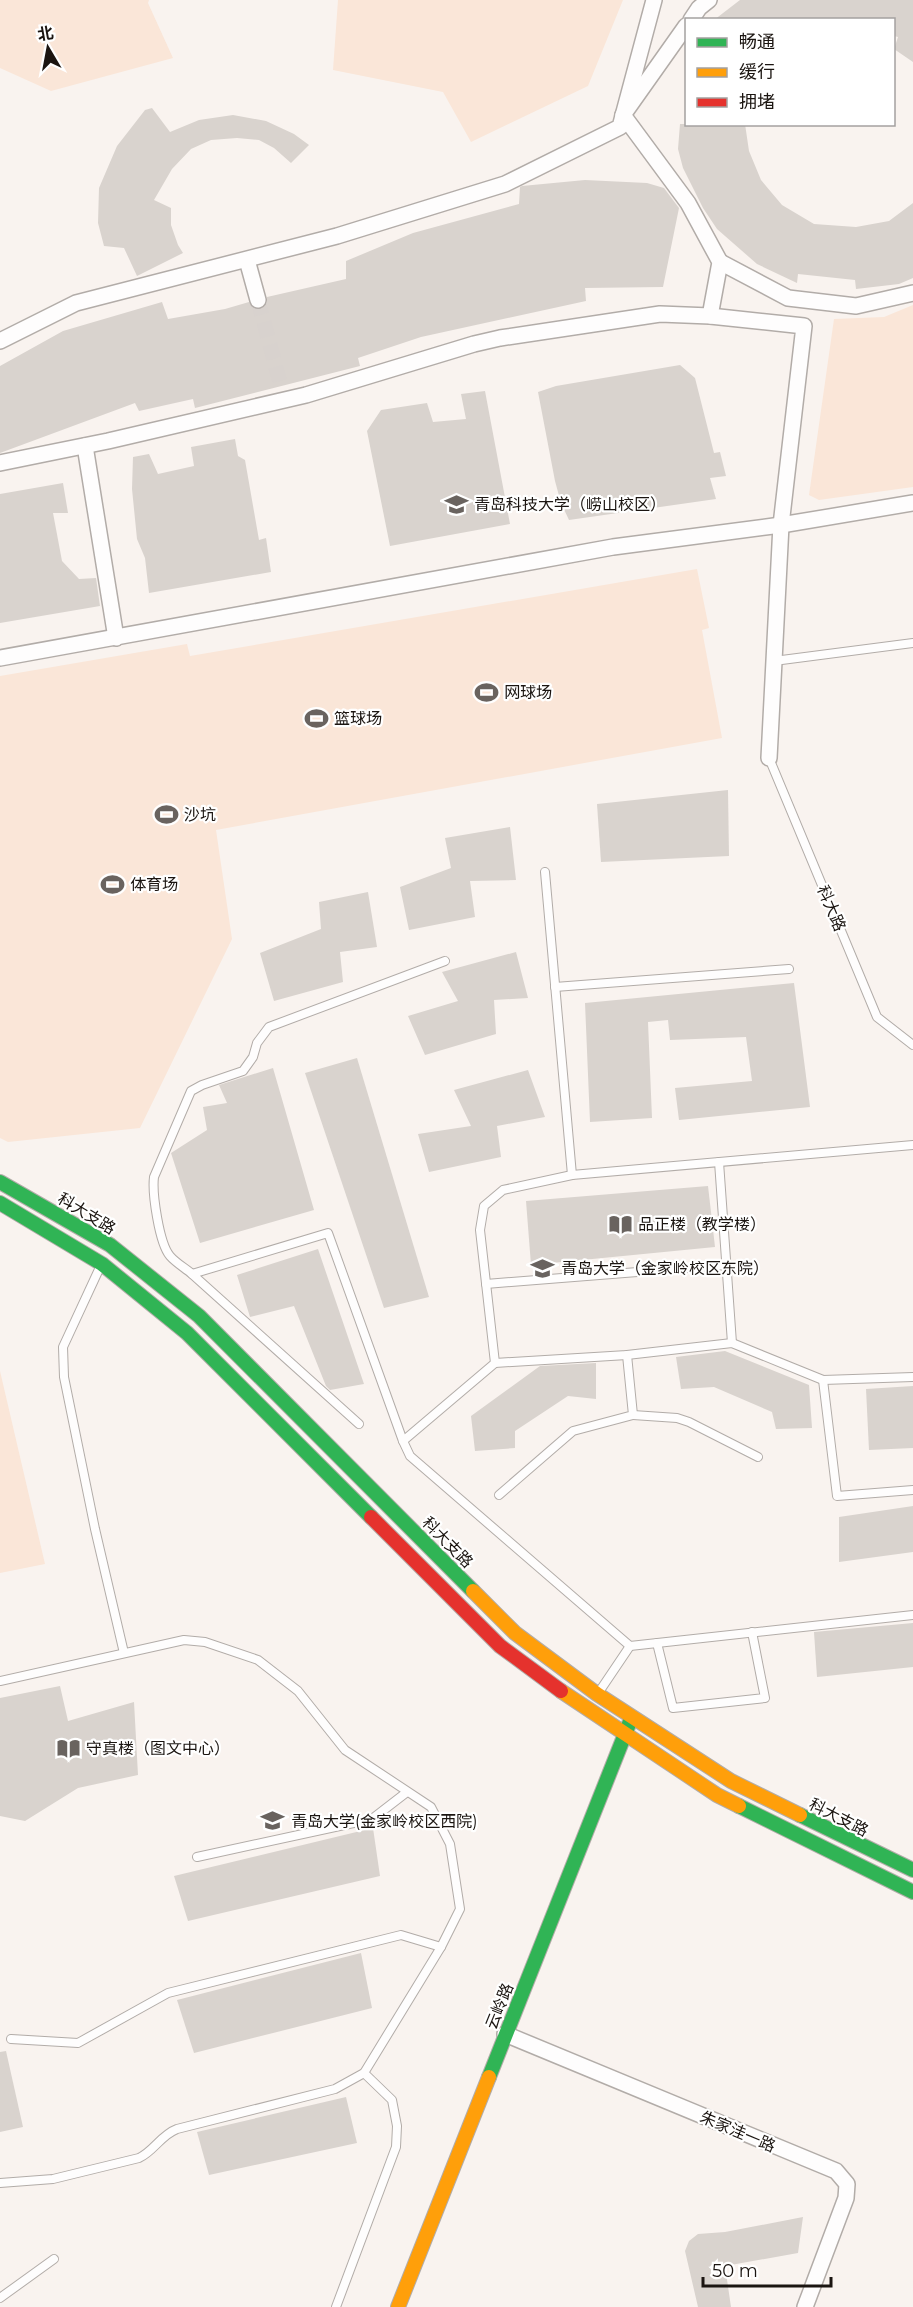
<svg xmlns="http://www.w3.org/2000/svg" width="913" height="2307" font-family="Montserrat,'Noto Sans SC',sans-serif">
	<rect width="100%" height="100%" fill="#f9f3ef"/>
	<g fill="#fae6d8">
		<path d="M0,0H149L148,3L173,58L51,91L0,68Z"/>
		<path d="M338,0H623L588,86L471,142L443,92L333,70Z"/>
		<path d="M913,305V487L819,500L809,495L834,319L884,317Z"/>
		<path d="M697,569L709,628L702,630L722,738L216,830L232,939L140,1128L8,1142L0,1138V676L187,644L190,656Z"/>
		<path d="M0,1371L45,1564L0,1573Z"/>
	</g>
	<g fill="#d9d3ce">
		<path d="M740,0H913V62L894,49L898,37L894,36V20H714Z"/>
		<path d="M152,108L170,132L199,120L233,115L266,121L294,134L309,145L291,163L274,148L259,140L237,138L211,140L191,149L172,169L154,200L171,208V225L178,245L183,253L137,276L124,248L104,246L98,223L99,188L117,146L145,110Z"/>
		<path d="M680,124H745L749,151L761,180L782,205L814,224L856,227L889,221L913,203V278L899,284L856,289L855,280L798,274L797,283L757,264L717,229L703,208L683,168L678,149Z"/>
		<path d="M585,180L647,183L664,188L679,208L663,287L585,288L586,301L421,337L358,358L360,366L195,408L193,399L139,411L135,403L0,453V366L63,331L162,302L168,319L225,309L249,302L255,309H261L267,303V297L346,279V261L413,233L519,204L520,187L522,186Z"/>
		<path d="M680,365L695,378L714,453L720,452L726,476L710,478L716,499L569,520L561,503L555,481L538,392L556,386Z"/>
		<path d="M485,391L510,524L390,546L367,431L381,410L427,403L433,422L466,419L461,394Z"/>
		<path d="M235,439L238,456L245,460L259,540L266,538L271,572L149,593L145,558L137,539L132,489L133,457L149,454L158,474L194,466L191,447Z"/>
		<path d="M63,483L68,513H53L62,561L79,579L96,578L100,606L0,623V494Z"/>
		<path d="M728,790L729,856L601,862L597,804Z"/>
		<path d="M510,827L516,880L470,881L475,917L409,930L400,887L451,868L445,838Z"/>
		<path d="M368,892L377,947L340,952L343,982L274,1001L260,953L321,929L319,902Z"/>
		<path d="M516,952L528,998L494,1000L496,1034L425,1055L408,1016L458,1001L442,972Z"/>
		<path d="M794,983L810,1107L679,1120L675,1088L752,1081L746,1037L670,1040L668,1020L648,1022L652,1118L590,1122L585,1003Z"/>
		<path d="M357,1058L429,1297L384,1308L305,1073Z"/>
		<path d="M273,1068L314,1210L200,1243L171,1153L207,1130L203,1107L227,1103L219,1085Z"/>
		<path d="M528,1070L545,1117L497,1126L501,1157L429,1172L418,1134L471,1126L454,1090Z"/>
		<path d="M708,1186L715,1247L531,1265L526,1201Z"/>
		<path d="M318,1249L364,1384L330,1390L326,1386L294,1306L250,1317L237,1275Z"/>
		<path d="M725,1351L809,1385L812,1428L776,1429L772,1412L714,1387L681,1389L676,1357Z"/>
		<path d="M596,1363V1399L568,1396L515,1431V1448L475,1451L471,1416L540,1366Z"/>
		<path d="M913,1386V1448L869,1450L866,1389Z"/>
		<path d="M913,1506V1552L839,1562V1517Z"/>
		<path d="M913,1623V1667L817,1677L814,1632Z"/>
		<path d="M60,1686L68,1721L134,1702L138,1775L78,1788L25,1821L0,1816V1698Z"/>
		<path d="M373,1828L380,1876L188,1921L174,1876Z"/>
		<path d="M361,1953L372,2008L194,2053L177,2000Z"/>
		<path d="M6,2051L23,2127L0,2132V2052Z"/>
		<path d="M346,2097L357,2143L209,2175L197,2132Z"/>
		<path d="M803,2217L798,2253L725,2266L731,2307H698L685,2251L689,2241L698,2234L725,2232Z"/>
	</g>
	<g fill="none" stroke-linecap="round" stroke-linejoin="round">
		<path stroke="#d8d2ce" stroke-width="15" stroke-dasharray="15 8" stroke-linecap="butt" d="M258,300L281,386"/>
		<defs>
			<g id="lane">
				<path d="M774,661L913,643"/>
				<path d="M769,758L877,1017L913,1045"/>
				<path d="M545,872L572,1175"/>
				<path d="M555,987L789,969"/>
				<path d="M719,1162L732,1343"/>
				<path d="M101,1265L63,1347L64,1377L95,1529L124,1653"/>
				<path d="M192,1274C185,1268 176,1263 170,1256C159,1243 152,1193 154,1177L191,1091L202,1085L243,1071L253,1057L257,1043L269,1027L445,961"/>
				<path d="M486,1284L726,1265"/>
				<path d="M495,1363L627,1355L732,1343L823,1380L913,1377"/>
				<path d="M823,1380L837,1496L913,1490"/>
				<path d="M633,1415L677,1418L689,1422L758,1457"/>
				<path d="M359,1424L192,1274L328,1233L403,1441L410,1456L630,1646L599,1692"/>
				<path d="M403,1441L495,1363L480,1230L484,1206L503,1190L572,1175L913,1145"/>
				<path d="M499,1495L573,1431L633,1415L627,1355"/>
				<path d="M657,1643L673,1708L765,1698L752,1632"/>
				<path d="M630,1646L913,1615"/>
				<path d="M0,1681L184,1640L205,1642L258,1660L298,1691L345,1750L431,1807L450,1844L460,1909L441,1947L364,2073L335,2089L177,2129C161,2135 154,2151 139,2158L53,2179L0,2183"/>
				<path d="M197,1857L372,1819L407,1792"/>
				<path d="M11,2039L78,2043L168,1993L401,1935L441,1947"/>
				<path d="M0,2298L54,2259"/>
				<path d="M336,2307L396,2147L397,2126L392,2100L364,2073"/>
			</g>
			<g id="street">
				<path d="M691,20L699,8L709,0"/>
				<path d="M686,26L623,115L688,203L720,262L710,316"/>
				<path d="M247,260L258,300"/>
				<path d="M720,262L788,298L856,306L913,293"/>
				<path d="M0,341L76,303L337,236L505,184L620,127L654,0"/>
				<path d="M85,446L116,638"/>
				<path d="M0,463L108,441L306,395L474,344L500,338L660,314L710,316L804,326L781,525L769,758"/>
				<path d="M0,658L613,547L781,525L913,503"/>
				<path d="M505,2034L836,2171L847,2184L846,2198L805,2307"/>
			</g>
			<g id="fast">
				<path d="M0,1182L110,1245L199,1316L473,1591"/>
				<path d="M0,1203L102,1264L187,1333L371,1517"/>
				<path d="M739,1806L913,1892"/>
				<path d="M800,1815L913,1870"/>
				<path d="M489,2077L631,1719"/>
			</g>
			<g id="slow">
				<path d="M473,1591L515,1633L597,1694L731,1781L800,1815"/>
				<path d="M561,1691L717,1795L739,1806"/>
				<path d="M398,2307L489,2077"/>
			</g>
			<path id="jam" d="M371,1517L500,1646L561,1691"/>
		</defs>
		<use href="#lane" stroke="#b2aca8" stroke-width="10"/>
		<use href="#street" stroke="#b2aca8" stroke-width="18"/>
		<use href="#fast" stroke="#b2aca8" stroke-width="16"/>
		<use href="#slow" stroke="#b2aca8" stroke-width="16"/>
		<use href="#jam" stroke="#b2aca8" stroke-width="16"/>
		<use href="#lane" stroke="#fefdfd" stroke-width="8"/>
		<use href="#street" stroke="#fefdfd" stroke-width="15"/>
		<use href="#fast" stroke="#30b455" stroke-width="14"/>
		<use href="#slow" stroke="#ff9f0a" stroke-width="14"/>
		<use href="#jam" stroke="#e5322d" stroke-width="14"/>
	</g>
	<defs>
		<symbol id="university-bare" viewBox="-9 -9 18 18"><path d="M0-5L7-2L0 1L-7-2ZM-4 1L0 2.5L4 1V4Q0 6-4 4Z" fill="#69635f" stroke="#fff" stroke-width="2.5" paint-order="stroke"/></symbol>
		<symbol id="stadium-bare" viewBox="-9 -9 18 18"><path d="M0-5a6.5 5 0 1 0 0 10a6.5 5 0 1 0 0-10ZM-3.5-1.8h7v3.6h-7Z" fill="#69635f" stroke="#fff" stroke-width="2.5" paint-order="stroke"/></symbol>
		<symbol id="library-bare" viewBox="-9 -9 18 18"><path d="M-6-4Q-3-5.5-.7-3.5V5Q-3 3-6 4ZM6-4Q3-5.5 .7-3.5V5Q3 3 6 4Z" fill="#69635f" stroke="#fff" stroke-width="2.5" paint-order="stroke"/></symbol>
	</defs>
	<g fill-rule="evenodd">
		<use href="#university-bare" x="440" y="488" width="33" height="33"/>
		<use href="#stadium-bare" x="470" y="676" width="33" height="33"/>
		<use href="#stadium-bare" x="300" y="702" width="33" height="33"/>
		<use href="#stadium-bare" x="150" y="798" width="33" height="33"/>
		<use href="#stadium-bare" x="96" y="868" width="33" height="33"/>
		<use href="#library-bare" x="604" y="1208" width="33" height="33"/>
		<use href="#university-bare" x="526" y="1252" width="33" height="33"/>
		<use href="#library-bare" x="52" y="1732" width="33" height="33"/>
		<use href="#university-bare" x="256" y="1804" width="33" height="33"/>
	</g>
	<g text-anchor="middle" stroke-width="4.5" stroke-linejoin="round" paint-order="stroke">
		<g font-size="16" fill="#1b1511" stroke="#fff" text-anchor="start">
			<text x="474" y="510">青岛科技大学（崂山校区）</text>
			<text x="504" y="698">网球场</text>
			<text x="334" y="724">篮球场</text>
			<text x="184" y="820">沙坑</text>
			<text x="130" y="890">体育场</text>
			<text x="638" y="1230">品正楼（教学楼）</text>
			<text x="561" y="1274">青岛大学（金家岭校区东院）</text>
			<text x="86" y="1754">守真楼（图文中心）</text>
			<text x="291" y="1827">青岛大学(金家岭校区西院)</text>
		</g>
		<g font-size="16" fill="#1b1511" stroke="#fff">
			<text transform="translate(832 908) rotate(67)" y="6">科大路</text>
			<text transform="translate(87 1213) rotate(31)" y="6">科大支路</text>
			<text transform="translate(448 1542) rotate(45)" y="6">科大支路</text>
			<text transform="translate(839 1817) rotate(27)" y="6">科大支路</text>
			<text transform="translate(499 2006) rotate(-68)" y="6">云岭路</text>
			<text transform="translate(738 2131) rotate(23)" y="6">朱家洼一路</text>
		</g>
	</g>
	<rect x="685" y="18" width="210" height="108" fill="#ffffff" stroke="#a4a1a0" stroke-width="1.5"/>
	<rect x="697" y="38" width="30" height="9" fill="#30b455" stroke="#a4a1a0" stroke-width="1.5"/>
	<text x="739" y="48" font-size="18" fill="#1b1511">畅通</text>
	<rect x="697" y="68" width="30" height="9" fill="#ff9f0a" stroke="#a4a1a0" stroke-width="1.5"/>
	<text x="739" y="78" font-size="18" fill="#1b1511">缓行</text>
	<rect x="697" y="98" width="30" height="9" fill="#e5322d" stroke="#a4a1a0" stroke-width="1.5"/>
	<text x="739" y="108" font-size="18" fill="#1b1511">拥堵</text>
	<g transform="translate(48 48) rotate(350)" stroke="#ffffff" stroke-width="4.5" paint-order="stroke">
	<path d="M0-4.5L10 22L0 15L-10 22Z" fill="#1b1511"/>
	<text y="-9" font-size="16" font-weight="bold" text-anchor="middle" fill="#1b1511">北</text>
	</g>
	<path d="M703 2277v9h128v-9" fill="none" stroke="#1b1511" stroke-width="3"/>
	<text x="712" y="2277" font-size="18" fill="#1b1511" stroke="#ffffff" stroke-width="4.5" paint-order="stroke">50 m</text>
</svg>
